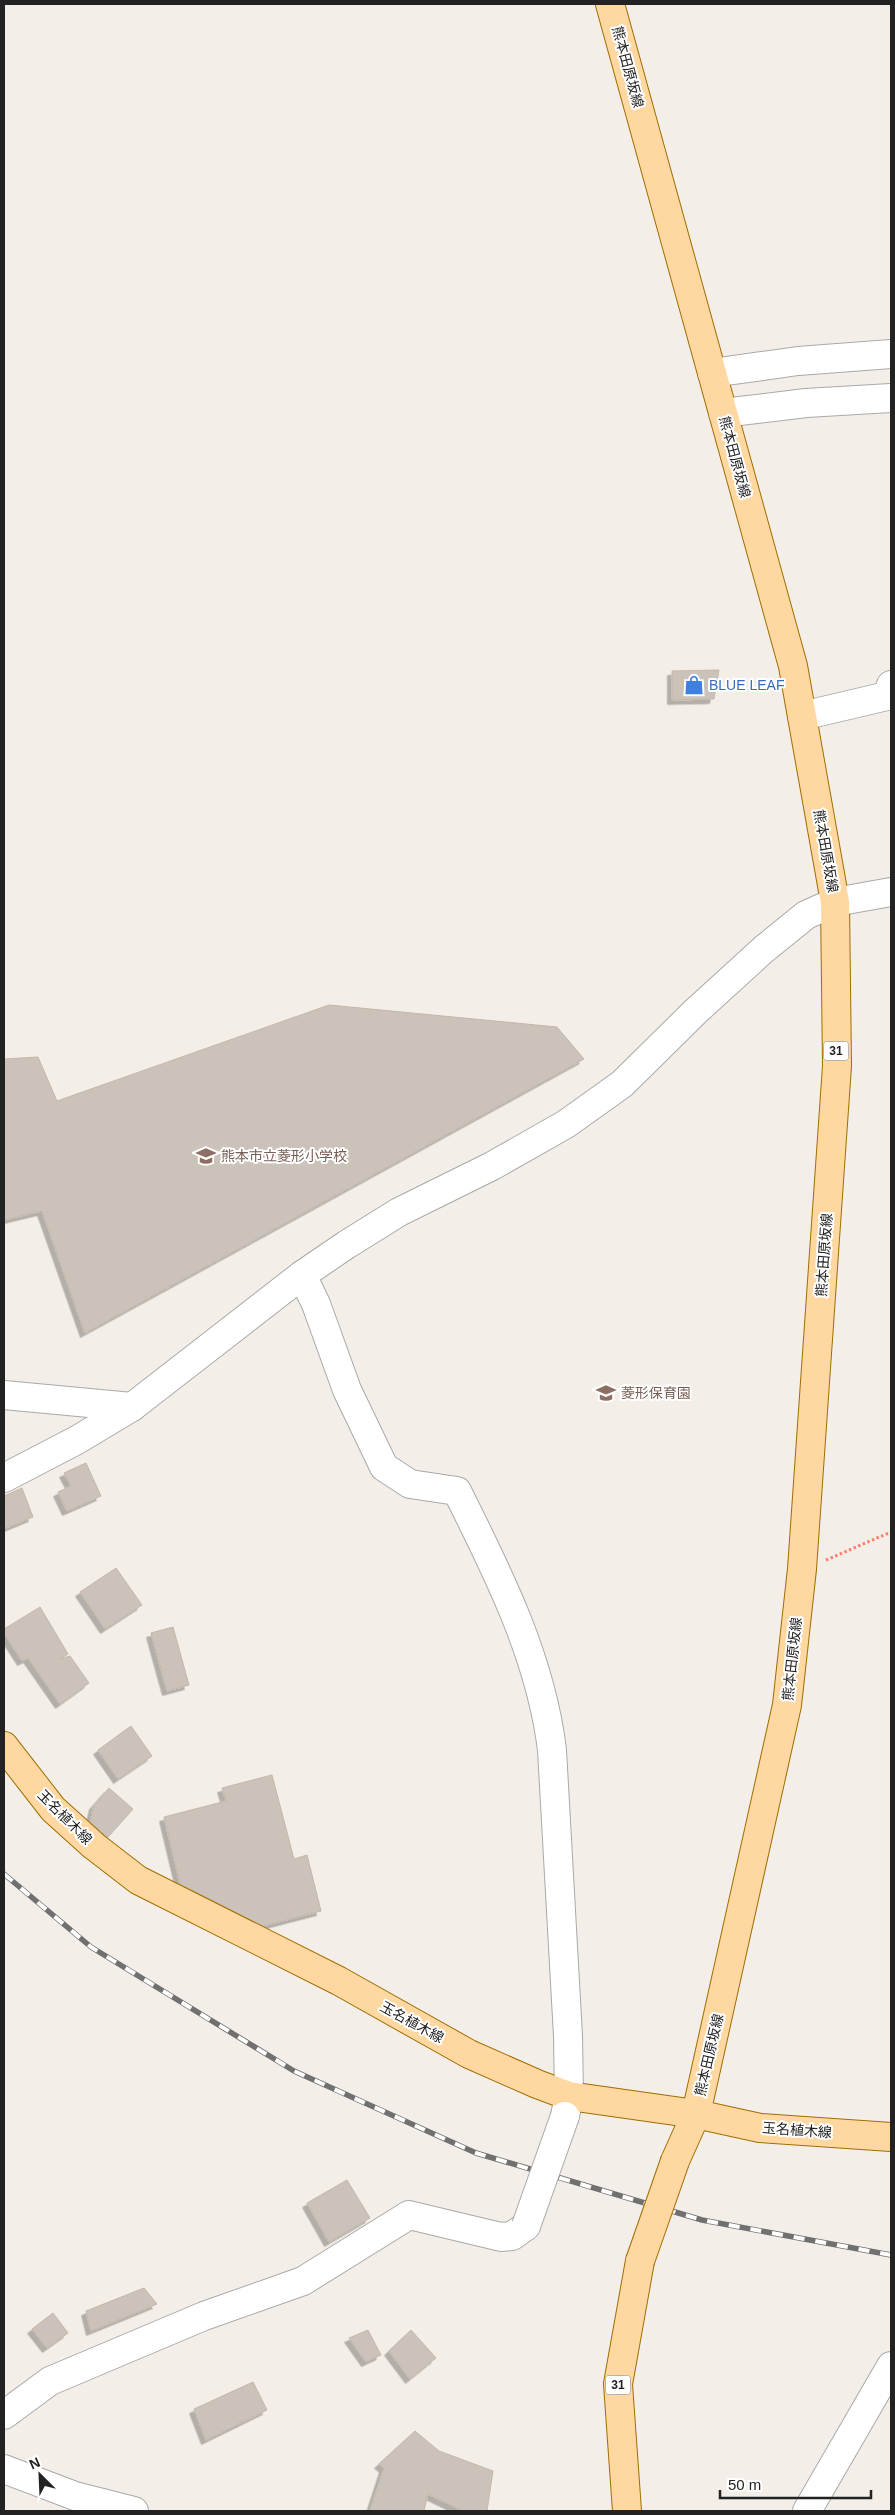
<svg xmlns="http://www.w3.org/2000/svg" width="895" height="2515" font-family="Helvetica,'Noto Sans JP',sans-serif">
	<defs>
		<filter id="shadow"><feDropShadow dx="-4.5" dy="4.5" stdDeviation="0" flood-color="#0004"/></filter>
	</defs>
	<rect width="100%" height="100%" fill="#f3efe8"/>
	<g fill="#cbc2ba" stroke="#c6b6a8" filter="url(#shadow)">
		<path d="M719,670L714,699L672,700V671Z"/>
		<path d="M329,1005L557,1027L584,1059L85,1333L42,1211L4,1220V1059L38,1057L57,1101Z"/>
		<path d="M86,1463L101,1496L67,1511L58,1492L71,1486L64,1473Z"/>
		<path d="M22,1488L33,1517L4,1529V1496Z"/>
		<path d="M116,1568L142,1605L105,1629L80,1592Z"/>
		<path d="M40,1607L68,1654L60,1659L70,1656L89,1683L60,1704L28,1658L22,1661L4,1633V1629Z"/>
		<path d="M173,1627L189,1685L167,1691L151,1633Z"/>
		<path d="M131,1726L152,1756L118,1779L98,1750Z"/>
		<path d="M272,1775L294,1859L307,1855L321,1911L263,1926L180,1884L164,1817L226,1801L222,1788Z"/>
		<path d="M109,1788L133,1809L108,1837L90,1822L94,1805Z"/>
		<path d="M347,2180L370,2218L329,2242L307,2203Z"/>
		<path d="M144,2288L157,2304L91,2331L86,2311Z"/>
		<path d="M53,2313L68,2333L47,2348L32,2329Z"/>
		<path d="M368,2330L381,2355L366,2362L349,2338Z"/>
		<path d="M411,2330L436,2358L410,2379L389,2351Z"/>
		<path d="M253,2382L267,2410L206,2440L194,2409Z"/>
		<path d="M415,2431L439,2451L493,2471L487,2511H463L428,2494L424,2511H370L384,2468L379,2464Z"/>
	</g>
	<g fill="none" stroke-linecap="round" stroke-linejoin="round">
		<defs>
			<g id="minor">
				<path d="M712,373L798,361L891,354"/>
				<path d="M723,413L806,403L891,398"/>
				<path d="M802,716L887,696L891,685"/>
				<path d="M302,1275L316,1304L347,1390L384,1467L410,1484L457,1491C498,1573 541,1658 552,1750L568,2036L569,2096L565,2116"/>
				<path d="M4,1395L132,1407"/>
				<path d="M4,1478L77,1440L132,1407L302,1275L346,1245L399,1212L492,1166L566,1124L622,1084L696,1011L764,949L806,915L835,902L891,892"/>
				<path d="M4,2415L50,2381L204,2316L303,2281L409,2215L501,2237L512,2236L526,2226"/>
				<path d="M4,2469L75,2496L134,2511"/>
				<path d="M807,2511L891,2366"/>
			</g>
			<g id="major">
				<path d="M610,4L793,666L835,902L837,1066L802,1569L787,1705L696,2114L675,2161"/>
				<path d="M4,1746L53,1809L94,1846L138,1880L339,1981L469,2054L537,2084L569,2096L696,2114L760,2128L891,2137"/>
				<path d="M627,2511L618,2384L640,2261"/>
			</g>
		</defs>
		<use href="#minor" stroke="#a9a9a9" stroke-width="30"/>
		<use href="#major" stroke="#a06d00" stroke-width="30"/>
		<path stroke="#ff7e6d" stroke-width="3" stroke-dasharray="2.5 2.5" stroke-linecap="butt" d="M826,1560L891,1532"/>
		<use href="#minor" stroke="#fff" stroke-width="28"/>
		<use href="#major" stroke="#ffd8a1" stroke-width="28"/>
		<defs>
			<path id="rail" d="M4,1874L91,1947L294,2071L476,2153L702,2220L891,2255"/>
		</defs>
		<use href="#rail" stroke="#707070" stroke-width="5.5"/>
		<use href="#rail" stroke="#fff" stroke-width="4" stroke-dasharray="11" stroke-linecap="butt"/>
		<defs>
			<path id="minor-bridge" d="M526,2226L565,2116"/>
			<path id="major-bridge" d="M640,2261L675,2161"/>
		</defs>
		<use href="#minor-bridge" stroke="#a9a9a9" stroke-width="30" stroke-linecap="butt"/>
		<use href="#major-bridge" stroke="#a06d00" stroke-width="30" stroke-linecap="butt"/>
		<use href="#minor-bridge" stroke="#fff" stroke-width="28"/>
		<use href="#major-bridge" stroke="#ffd8a1" stroke-width="28"/>
	</g>
	<defs>
		<symbol id="shop-bare" viewBox="-9 -9 18 18"><path d="M-5-2.5h2.3a2.7 3.5 0 0 1 5.4 0H5L5.5 6h-11ZM-1.5-2.5h3a1.5 2.3 0 0 0-3 0Z" fill="#3f7fe0" stroke="#fff" stroke-width="2.5" paint-order="stroke"/></symbol>
		<symbol id="school-bare" viewBox="-9 -9 18 18"><path d="M0-5L7-2L0 1L-7-2ZM-4 1L0 2.5L4 1V4Q0 6-4 4Z" fill="#8d6e63" stroke="#fff" stroke-width="2.5" paint-order="stroke"/></symbol>
	</defs>
	<g fill-rule="evenodd">
		<use href="#shop-bare" x="680" y="671" width="28" height="28"/>
		<use href="#school-bare" x="192" y="1142" width="28" height="28"/>
		<use href="#school-bare" x="592" y="1379" width="28" height="28"/>
	</g>
	<g text-anchor="middle" stroke-width="4" stroke-linejoin="round" paint-order="stroke">
		<g fill="#fff" stroke="#646464" stroke-width="1">
			<rect x="823.5" y="1041.5" width="25" height="19" rx="4"/>
			<rect x="605.5" y="2375.5" width="25" height="19" rx="4"/>
		</g>
		<g font-size="12" font-weight="bold" fill="#222">
			<text x="836" y="1055">31</text>
			<text x="618" y="2389">31</text>
		</g>
		<g font-size="14" fill="#222" stroke="#fff">
			<text transform="translate(628 67) rotate(75)" y="5">熊本田原坂線</text>
			<text transform="translate(735 457) rotate(75)" y="5">熊本田原坂線</text>
			<text transform="translate(826 851) rotate(80)" y="5">熊本田原坂線</text>
			<text transform="translate(824 1255) rotate(-86)" y="5">熊本田原坂線</text>
			<text transform="translate(792 1659) rotate(-84)" y="5">熊本田原坂線</text>
			<text transform="translate(65 1817) rotate(45)" y="5">玉名植木線</text>
			<text transform="translate(412 2022) rotate(29)" y="5">玉名植木線</text>
			<text transform="translate(709 2055) rotate(-77)" y="5">熊本田原坂線</text>
			<text transform="translate(797 2130) rotate(4)" y="5">玉名植木線</text>
		</g>
		<g font-size="14" fill="#366cbe" stroke="#fff" text-anchor="start">
			<text x="709" y="690">BLUE LEAF</text>
		</g>
		<g font-size="14" fill="#785e54" stroke="#fff" text-anchor="start">
			<text x="221" y="1161">熊本市立菱形小学校</text>
			<text x="621" y="1398">菱形保育園</text>
		</g>
	</g>
	<rect width="895" height="2515" fill="none" stroke="#222222" stroke-width="10"/>
	<g transform="translate(40 2475) rotate(336)" stroke="#ffffff" stroke-width="4" paint-order="stroke">
	<path d="M0-4L9 19L0 12L-9 19Z" fill="#222222"/>
	<text y="-8" font-size="14" font-weight="bold" text-anchor="middle" fill="#222222">N</text>
	</g>
	<path d="M720 2490v8h151v-8" fill="none" stroke="#222222" stroke-width="2.5"/>
	<text x="728" y="2490" font-size="15" fill="#222222" stroke="#ffffff" stroke-width="4" paint-order="stroke">50 m</text>
</svg>
